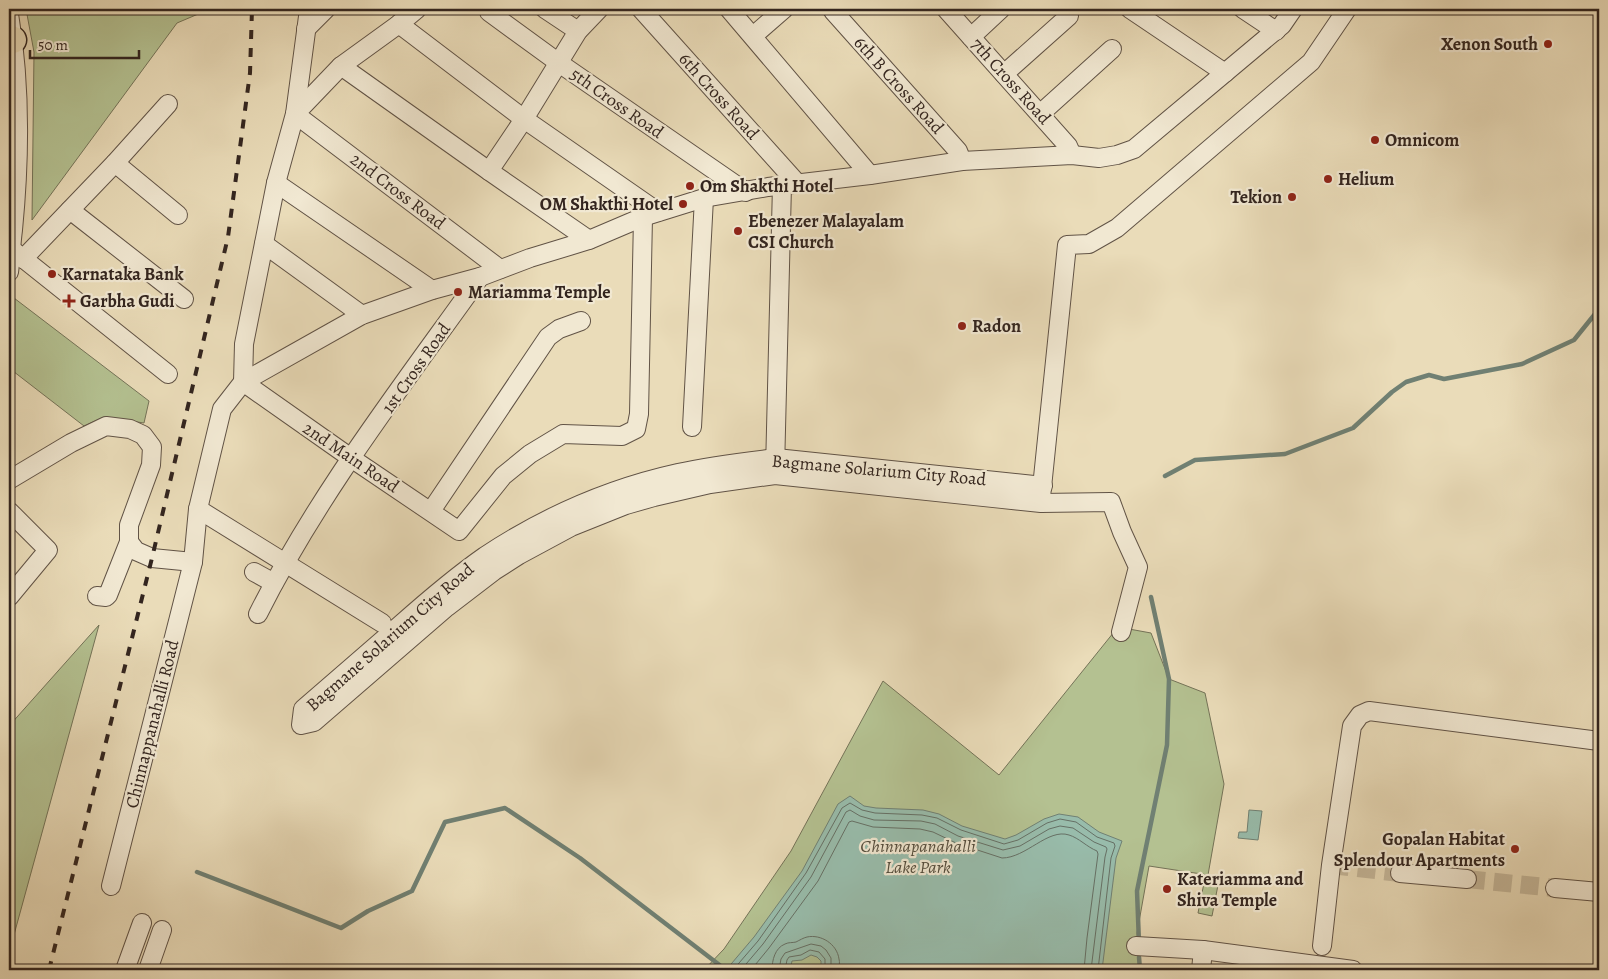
<svg xmlns="http://www.w3.org/2000/svg" width="1608" height="979" font-family="Alegreya,serif">
	<rect width="100%" height="100%" fill="#eadcb9"/>
	<filter id="stains"><feTurbulence type="fractalNoise" baseFrequency=".004" numOctaves="4"/><feColorMatrix values="0 0 0 0 .2 0 0 0 0 .09 0 0 0 0 .02 0 0 0 .5 -.17"/></filter>
	<radialGradient id="worn" r=".72"><stop offset=".6" stop-color="#630" stop-opacity="0"/><stop offset="1" stop-color="#630" stop-opacity=".3"/></radialGradient>
	<g fill="#b4c191" stroke="#747358">
		<path d="M26,9H210L177,23L32,220L34,52Z"/>
		<path d="M14,298L149,401L144,423L104,417L84,426L9,368V323Z"/>
		<path d="M99,625L9,953V726Z"/>
		<path d="M1118,627L1151,633L1169,679L1205,693L1224,784L1208,875L1149,866L1137,933L1141,970H704L724,949L791,851L883,681L999,775Z"/>
		<path d="M1204,883L1218,885L1212,916L1198,913Z"/>
	</g>
	<g fill="#98bcab" stroke="#708073">
		<path d="M850,796L864,806L876,808L923,810L939,814L962,826L1005,839L1016,835L1044,819L1059,814L1078,817L1099,832L1122,841L1116,858L1102,970H821V961L817,957L811,955L802,960L792,961L790,970H726L754,937L802,871L838,804Z"/>
		<path d="M1249,810L1262,811L1258,840L1238,838L1239,832H1247Z"/>
	</g>
	<g fill="none" stroke-linecap="round" stroke-linejoin="round">
		<g stroke="#667065" stroke-width="1">
			<path d="M733,970L758,941L806,873L842,808L850,803L862,810L875,813L922,815L937,818L961,830L1004,844L1018,840L1047,823L1060,819L1076,822L1097,837L1114,843L1115,846L1111,858L1098,970"/>
			<path d="M741,970L763,944L811,877L846,812L850,810L860,816L874,820L921,821L935,824L958,836L1003,850L1020,846L1049,829L1060,826L1073,828L1094,842L1106,847L1107,849L1105,857L1091,970"/>
			<path d="M751,970L769,948L818,881L849,822L852,821L873,827L920,829L933,832L956,843L1002,858C1026,858 1048,828 1069,835C1079,838 1087,847 1097,851L1098,854L1087,938L1084,970"/>
			<path d="M772,970C772,960 775,948 785,944C789,942 792,943 796,942C800,940 803,938 807,937C821,934 837,944 839,959C840,962 839,966 839,970"/>
			<path d="M779,970L781,959L785,953L811,944L821,946L826,950L831,958V970"/>
			<path d="M785,970L787,960L789,957L801,955L810,950L819,952L825,959V970"/>
		</g>
		<g stroke="#708073" stroke-width="4.5">
			<path d="M1165,476L1195,460L1285,454L1353,428L1392,392L1406,382L1429,375L1444,379L1522,364L1574,340L1599,309"/>
			<path d="M197,872L341,928L368,911L412,891L445,822L505,808L580,858L726,970"/>
			<path d="M1139,943L1137,891L1167,745L1169,679L1151,597"/>
			<path d="M1139,957L1140,970"/>
		</g>
		<g stroke="#c5b79a" stroke-width="18" stroke-dasharray="18 9" stroke-linecap="butt">
			<path d="M1331,865L1400,873"/>
			<path d="M1467,879L1555,888"/>
		</g>
		<defs>
			<g id="minor">
				<path d="M309,9L295,114L276,183L244,344L243,382L351,458L459,531L503,476L530,454L563,434L622,436L636,429L639,414L643,217"/>
				<path d="M417,9L399,24L341,66L295,114L500,269"/>
				<path d="M545,9L578,31"/>
				<path d="M641,9L797,183"/>
				<path d="M729,9L870,175"/>
				<path d="M946,9L1068,146L1072,155"/>
				<path d="M1130,9L1225,73"/>
				<path d="M1243,9L1276,31"/>
				<path d="M833,11L958,151L962,161"/>
				<path d="M489,12L559,63L746,192"/>
				<path d="M9,14C21,85 20,158 13,230C11,244 11,258 9,272"/>
				<path d="M399,24L524,119L658,212"/>
				<path d="M306,29L326,9"/>
				<path d="M753,36L784,9"/>
				<path d="M971,37L1001,9"/>
				<path d="M341,66L489,171L589,240"/>
				<path d="M1004,74L1069,16"/>
				<path d="M1040,114L1112,49"/>
				<path d="M115,163L178,215"/>
				<path d="M489,171L524,119L578,31L599,9"/>
				<path d="M276,183L432,290"/>
				<path d="M70,210L184,299"/>
				<path d="M264,244L362,315"/>
				<path d="M15,252L168,374"/>
				<path d="M23,259L115,163L168,104"/>
				<path d="M692,427L704,198"/>
				<path d="M775,470L782,185"/>
				<path d="M9,480L71,443L106,426L130,429L143,435L152,447L151,465L129,525V542L136,551L152,558L193,562"/>
				<path d="M1043,486L776,458C743,462 710,466 678,473C610,488 544,517 485,556C455,577 427,601 400,625C368,653 335,681 303,709L301,725L314,722L447,607L494,571L519,555L571,527L626,505L654,497L710,484L775,475L1041,503L1111,502L1122,532L1138,567L1121,632"/>
				<path d="M1041,497L1067,245L1089,244L1117,228L1311,62L1347,9"/>
				<path d="M198,509L382,623"/>
				<path d="M9,511L48,550L9,597"/>
				<path d="M431,511L548,337L559,329L581,321"/>
				<path d="M254,572L274,583"/>
				<path d="M97,596L106,597L108,595L129,542"/>
				<path d="M258,614C318,494 403,385 480,277"/>
				<path d="M1400,873L1467,879"/>
				<path d="M111,886L193,562L198,509L222,409L243,382L362,315L432,290L480,277L530,258L589,240L643,217L704,198L768,187L870,175L962,161L1072,155L1099,158L1117,155L1134,149L1282,25L1293,9"/>
				<path d="M1555,888L1599,892"/>
				<path d="M1136,946L1203,950L1353,970"/>
				<path d="M1322,946L1331,865L1352,726L1360,715L1369,711L1599,741"/>
				<path d="M125,970L142,923"/>
				<path d="M148,970L162,930"/>
				<path d="M1201,970L1203,950"/>
			</g>
			<path id="highway" d="M9,38L13,40"/>
		</defs>
		<use href="#minor" stroke="#615346" stroke-width="20"/>
		<use href="#highway" stroke="#33251f" stroke-width="29"/>
		<use href="#minor" stroke="#f1e8d2" stroke-width="18"/>
		<use href="#highway" stroke="#eadcb9" stroke-width="26"/>
		<path stroke="#33251f" stroke-width="4" stroke-dasharray="9 9" stroke-linecap="butt" d="M49,970L152,558L228,237L250,73L252,9"/>
	</g>
	<g fill="#8f2418" stroke="#f1e8d2" stroke-width="2">
		<circle cx="1548" cy="44" r="5"/>
		<circle cx="1375" cy="140" r="5"/>
		<circle cx="1328" cy="179" r="5"/>
		<circle cx="690" cy="186" r="5"/>
		<circle cx="1292" cy="197" r="5"/>
		<circle cx="683" cy="204" r="5"/>
		<circle cx="738" cy="231" r="5"/>
		<circle cx="52" cy="274" r="5"/>
		<circle cx="458" cy="292" r="5"/>
		<path d="M66.5 293.5h5v5h5v5h-5v5h-5v-5h-5v-5h5z"/>
		<circle cx="962" cy="326" r="5"/>
		<circle cx="1515" cy="849" r="5"/>
		<circle cx="1167" cy="889" r="5"/>
	</g>
	<g text-anchor="middle" stroke-width="4.5" stroke-linejoin="round" paint-order="stroke">
		<g font-size="18" font-weight="bold" fill="#33251f" stroke="#f1e8d2" text-anchor="start">
			<text x="1538" y="50" text-anchor="end">Xenon South</text>
			<text x="1385" y="146">Omnicom</text>
			<text x="1338" y="185">Helium</text>
			<text x="700" y="192">Om Shakthi Hotel</text>
			<text x="1282" y="203" text-anchor="end">Tekion</text>
			<text x="673" y="210" text-anchor="end">OM Shakthi Hotel</text>
			<text x="748" y="227">Ebenezer Malayalam<tspan x="748" dy="21">CSI Church</tspan></text>
			<text x="62" y="280">Karnataka Bank</text>
			<text x="468" y="298">Mariamma Temple</text>
			<text x="80" y="307">Garbha Gudi</text>
			<text x="972" y="332">Radon</text>
			<text x="1505" y="845" text-anchor="end">Gopalan Habitat<tspan x="1505" dy="21">Splendour Apartments</tspan></text>
			<text x="1177" y="885">Kateriamma and<tspan x="1177" dy="21">Shiva Temple</tspan></text>
		</g>
		<g font-size="18" fill="#33251f" stroke="#f1e8d2">
			<text transform="translate(1011 81) rotate(48)" y="6">7th Cross Road</text>
			<text transform="translate(899 85) rotate(48)" y="6">6th B Cross Road</text>
			<text transform="translate(719 96) rotate(48)" y="6">6th Cross Road</text>
			<text transform="translate(617 103) rotate(35)" y="6">5th Cross Road</text>
			<text transform="translate(398 191) rotate(37)" y="6">2nd Cross Road</text>
			<text transform="translate(416 368) rotate(-55)" y="6">1st Cross Road</text>
			<text transform="translate(351 457) rotate(34)" y="6">2nd Main Road</text>
			<text transform="translate(879 470) rotate(5)" y="6">Bagmane Solarium City Road</text>
			<text transform="translate(390 637) rotate(-41)" y="6">Bagmane Solarium City Road</text>
			<text transform="translate(152 724) rotate(-76)" y="6">Chinnappanahalli Road</text>
		</g>
		<g font-size="18" font-style="italic" fill="#534c3c" stroke="#f1e8d2">
			<text x="918" y="852">Chinnapanahalli<tspan x="918" dy="21">Lake Park</tspan></text>
		</g>
	</g>
	<rect width="1608" height="979" fill="none" stroke="#eadcb9" stroke-width="30"/>
	<rect x="10" y="10" width="1588" height="959" fill="none" stroke="#33251f" stroke-width="2.5"/>
	<rect x="15" y="15" width="1578" height="949" fill="none" stroke="#33251f"/>
	<path d="M30 50v8h109v-8" fill="none" stroke="#33251f" stroke-width="2.5"/>
	<text x="38" y="50" font-size="15" fill="#33251f" stroke="#f1e8d2" stroke-width="4" paint-order="stroke">50 m</text>
	<rect width="100%" height="100%" filter="url(#stains)"/>
	<rect width="100%" height="100%" fill="url(#worn)"/>
</svg>
